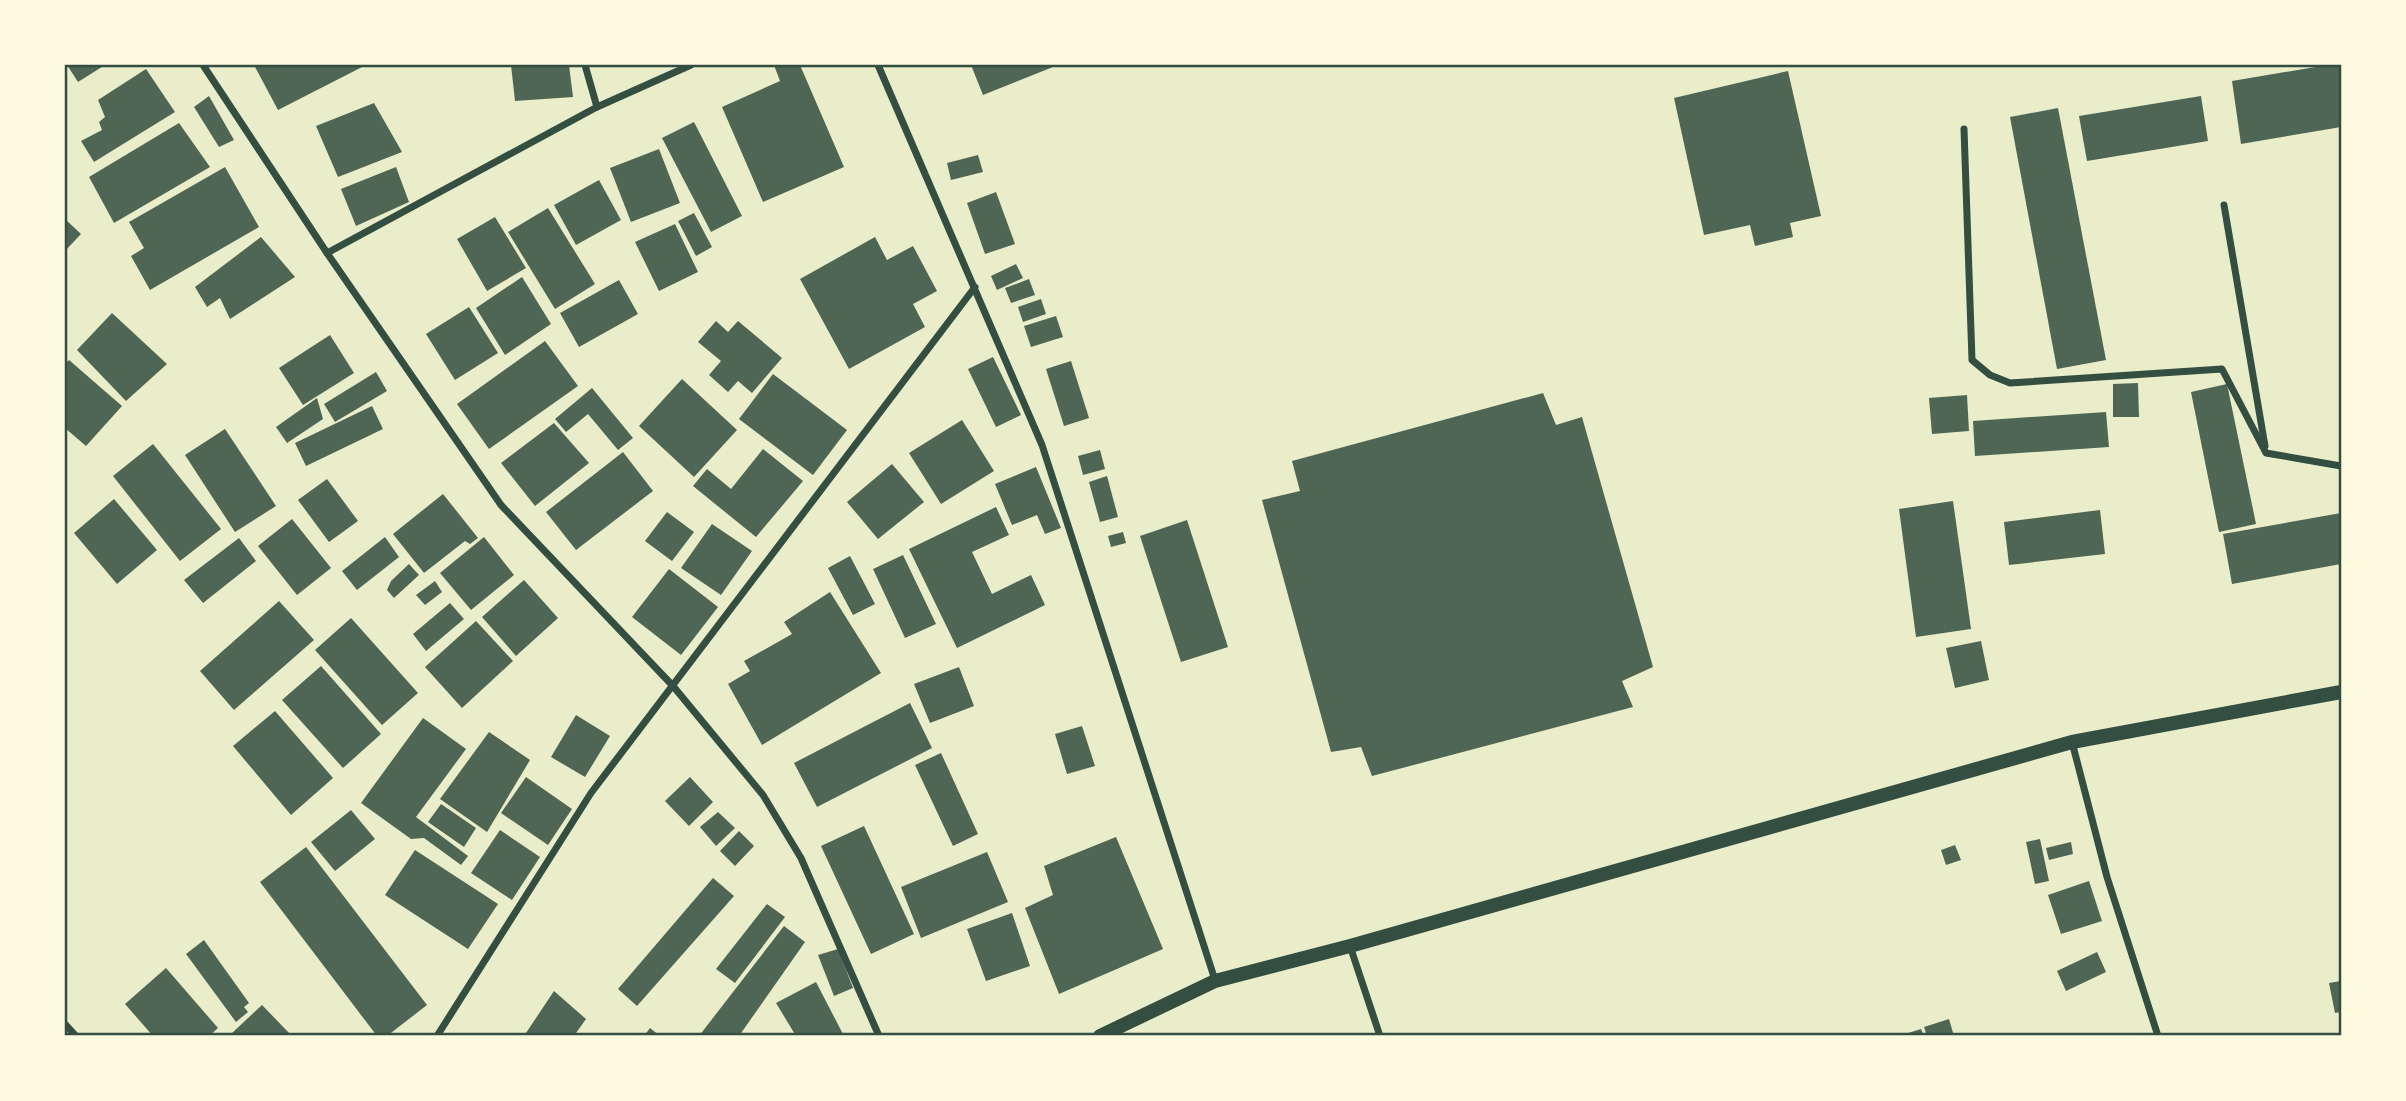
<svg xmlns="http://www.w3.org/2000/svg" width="2406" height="1101" font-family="Barlow,sans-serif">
	<rect width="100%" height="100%" fill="#e9edc9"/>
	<g fill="#4f6655">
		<path d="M67,65H105L78,82Z"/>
		<path d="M254,65H366L278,110Z"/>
		<path d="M511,65H569L573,97L515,101Z"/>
		<path d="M774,65H800L844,167L763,202L722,107L780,81Z"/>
		<path d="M971,65H1058L983,95Z"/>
		<path d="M2327,65H2341V127L2241,144L2232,81Z"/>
		<path d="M146,69L175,112L94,162L81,141L102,130L99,122L105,117L98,100Z"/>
		<path d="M1788,71L1821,216L1790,223L1793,237L1755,246L1750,225L1704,235L1674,98Z"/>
		<path d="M209,96L234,140L219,147L194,107Z"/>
		<path d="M2201,96L2208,141L2087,161L2079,116Z"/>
		<path d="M374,103L402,152L338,177L316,126Z"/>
		<path d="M2058,108L2106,360L2057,369L2010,117Z"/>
		<path d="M694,122L742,216L711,232L662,138Z"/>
		<path d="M179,123L210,167L114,223L89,177Z"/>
		<path d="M659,149L680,203L631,222L610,168Z"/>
		<path d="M978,155L983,172L951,180L947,163Z"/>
		<path d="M225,167L259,227L150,290L131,256L144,248L129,222Z"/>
		<path d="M396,167L409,202L356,226L341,189Z"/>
		<path d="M599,180L621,220L576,245L554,205Z"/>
		<path d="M996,192L1015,244L985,254L967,203Z"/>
		<path d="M548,208L595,284L555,309L508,232Z"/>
		<path d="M694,213L712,247L696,256L678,221Z"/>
		<path d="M495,217L526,268L487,291L457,239Z"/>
		<path d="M65,219L81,234L65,251Z"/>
		<path d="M675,224L698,272L659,291L635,242Z"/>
		<path d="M261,237L295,277L230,319L220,298L207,307L195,287Z"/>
		<path d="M875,237L887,260L913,246L937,291L913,304L925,327L849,369L800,279Z"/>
		<path d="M1016,264L1023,278L997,290L991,276Z"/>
		<path d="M522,277L551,324L505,355L476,308Z"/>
		<path d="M1029,279L1035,295L1011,303L1005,288Z"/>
		<path d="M619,280L638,314L579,347L560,313Z"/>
		<path d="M1041,299L1046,314L1023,322L1018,307Z"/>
		<path d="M469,307L498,353L455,380L426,334Z"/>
		<path d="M112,313L167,364L126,401L77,350Z"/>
		<path d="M1056,316L1063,337L1031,347L1024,326Z"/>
		<path d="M716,321L728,332L738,321L782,358L752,393L738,381L728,392L709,375L721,361L698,342Z"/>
		<path d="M330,335L354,373L303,405L279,368Z"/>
		<path d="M545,341L578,386L489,449L457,404Z"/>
		<path d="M993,357L1021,415L996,427L968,369Z"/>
		<path d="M69,360L122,406L86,446L65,428V364Z"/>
		<path d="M1071,361L1089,418L1064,426L1046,369Z"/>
		<path d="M376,372L387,391L335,422L324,404Z"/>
		<path d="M773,374L847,430L813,475L739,419Z"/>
		<path d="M682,379L737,430L694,477L639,426Z"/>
		<path d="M2138,383L2139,417H2113V384Z"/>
		<path d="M2227,384L2256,524L2219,532L2191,392Z"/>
		<path d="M592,388L633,438L618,450L588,414L566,432L555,419Z"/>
		<path d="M1543,393L1556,425L1582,417L1653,667L1622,681L1633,707L1372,776L1361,747L1331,752L1262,500L1300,491L1292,461Z"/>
		<path d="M1967,395L1969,431L1932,434L1929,398Z"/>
		<path d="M317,398L323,419L287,443L276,427Z"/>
		<path d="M372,406L383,429L306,466L295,443Z"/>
		<path d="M2106,412L2109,447L1975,456L1973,421Z"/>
		<path d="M962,420L994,471L941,504L909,453Z"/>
		<path d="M554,423L589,463L535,506L501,463Z"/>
		<path d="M225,429L276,506L235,532L185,455Z"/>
		<path d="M153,444L221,529L180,561L113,476Z"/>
		<path d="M763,449L803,481L756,537L693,486L707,469L731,489Z"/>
		<path d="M1100,450L1105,469L1083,475L1078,456Z"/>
		<path d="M623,452L653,491L576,550L546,512Z"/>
		<path d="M892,464L924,502L878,539L847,502Z"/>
		<path d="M1036,467L1061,528L1045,534L1037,515L1012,525L995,484Z"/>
		<path d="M1107,476L1118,517L1100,522L1089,482Z"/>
		<path d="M327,479L358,521L329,542L298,500Z"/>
		<path d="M443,494L478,538L470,544L465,541L424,573L393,534Z"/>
		<path d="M114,499L157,550L117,584L74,533Z"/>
		<path d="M1953,501L1971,629L1916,637L1899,509Z"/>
		<path d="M996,507L1009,535L972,552L992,594L1031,575L1045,605L957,648L909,549Z"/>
		<path d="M2100,510L2105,554L2009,565L2004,522Z"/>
		<path d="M667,512L694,532L672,561L645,541Z"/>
		<path d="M2341,513V564L2232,584L2223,534Z"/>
		<path d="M292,519L331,568L297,595L258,546Z"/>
		<path d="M1187,520L1228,647L1181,662L1140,536Z"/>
		<path d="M712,524L752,551L721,595L681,568Z"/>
		<path d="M1123,532L1126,543L1111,547L1108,536Z"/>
		<path d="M385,537L399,557L357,590L342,571Z"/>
		<path d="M484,537L514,575L471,610L440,573Z"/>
		<path d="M239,538L256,561L203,603L184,580Z"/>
		<path d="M903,555L936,624L905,638L873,569Z"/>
		<path d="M850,556L875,604L853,615L828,568Z"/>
		<path d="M409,564L419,575L394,598L387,590L391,581Z"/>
		<path d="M669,569L718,607L681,655L632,617Z"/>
		<path d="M524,580L558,618L516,656L482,617Z"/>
		<path d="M435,581L442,592L425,605L416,595Z"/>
		<path d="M830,592L881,673L762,745L728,684L750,671L744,661L792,634L784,622Z"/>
		<path d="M279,601L314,640L234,710L200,671Z"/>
		<path d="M450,603L464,619L426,651L413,634Z"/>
		<path d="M351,618L418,693L382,725L315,650Z"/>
		<path d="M476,621L513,661L462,708L425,667Z"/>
		<path d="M1981,641L1989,680L1955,688L1946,648Z"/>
		<path d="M321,666L381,734L343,768L282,700Z"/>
		<path d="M959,667L974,706L930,723L914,684Z"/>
		<path d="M910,703L932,748L817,807L794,763Z"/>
		<path d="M275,711L333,778L291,815L233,746Z"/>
		<path d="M576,715L610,736L585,777L551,757Z"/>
		<path d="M423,718L466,749L416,817L468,856L461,865L424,838L411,839L361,803Z"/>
		<path d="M1082,726L1095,766L1067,774L1055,734Z"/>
		<path d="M489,732L530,760L487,832L440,799Z"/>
		<path d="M941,753L978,834L953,846L915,765Z"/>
		<path d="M526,777L572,809L548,845L501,813Z"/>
		<path d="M690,777L713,802L689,826L665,801Z"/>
		<path d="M441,804L476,828L464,847L428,822Z"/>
		<path d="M351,810L375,839L335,871L311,842Z"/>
		<path d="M718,812L735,828L716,846L700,827Z"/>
		<path d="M864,826L914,934L871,954L821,846Z"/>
		<path d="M500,830L540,857L512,900L471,873Z"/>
		<path d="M739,831L754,846L735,866L720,851Z"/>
		<path d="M1116,837L1163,949L1059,994L1025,908L1053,895L1044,866Z"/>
		<path d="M2040,839L2049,881L2035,884L2026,842Z"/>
		<path d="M2071,842L2073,854L2049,860L2046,848Z"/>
		<path d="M1955,845L1961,860L1946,865L1941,850Z"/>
		<path d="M306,847L427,1005L387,1036H377L260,882Z"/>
		<path d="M415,850L498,904L468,949L385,895Z"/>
		<path d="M987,852L1008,902L921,938L901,887Z"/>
		<path d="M713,878L734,896L637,1006L618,989Z"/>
		<path d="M2089,881L2102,921L2061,934L2048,895Z"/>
		<path d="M767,904L785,917L735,983L716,969Z"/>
		<path d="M1012,913L1030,966L986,981L967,929Z"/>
		<path d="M784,926L805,942L739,1036H699Z"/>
		<path d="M204,940L249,1003L244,1007L248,1012L236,1022L186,954Z"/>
		<path d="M838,949L853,988L834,996L818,955Z"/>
		<path d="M2097,952L2106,972L2066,991L2057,971Z"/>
		<path d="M166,968L218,1028L209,1036H153L125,1004Z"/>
		<path d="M2341,981V1012L2335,1013L2329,983Z"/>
		<path d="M816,982L844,1036H796L776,1003Z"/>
		<path d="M554,991L586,1019L574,1036H524Z"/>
		<path d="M262,1005L292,1036H233L231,1034Z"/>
		<path d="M1949,1019L1954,1036H1927L1924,1027Z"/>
		<path d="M650,1028L660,1036H644Z"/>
		<path d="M1921,1029L1924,1036H1899Z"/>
	</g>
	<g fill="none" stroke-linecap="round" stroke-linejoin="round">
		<g stroke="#344e41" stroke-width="7">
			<path d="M203,65L327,253L501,505L673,686L763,795L801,858L879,1036"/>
			<path d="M585,65L597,107"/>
			<path d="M878,65L1042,445L1215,980"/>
			<path d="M1964,129L1972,360L1990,375L2010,383L2222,369L2266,453L2341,466"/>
			<path d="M2224,205L2265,446"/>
			<path d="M327,253L597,107L691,65"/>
			<path d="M2072,742L2107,877L2158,1036"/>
			<path d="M1350,946L1380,1036"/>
			<path d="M65,1024L76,1036"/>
			<path d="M437,1036L591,793L975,287"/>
		</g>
		<path stroke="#344e41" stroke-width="14" d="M1100,1036L1215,981L1350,946L2072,742L2341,692"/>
	</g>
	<rect width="2406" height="1101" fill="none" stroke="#fefae0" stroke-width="133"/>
	<rect x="66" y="66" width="2274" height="968" fill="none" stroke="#344e41" stroke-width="2.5"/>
</svg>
